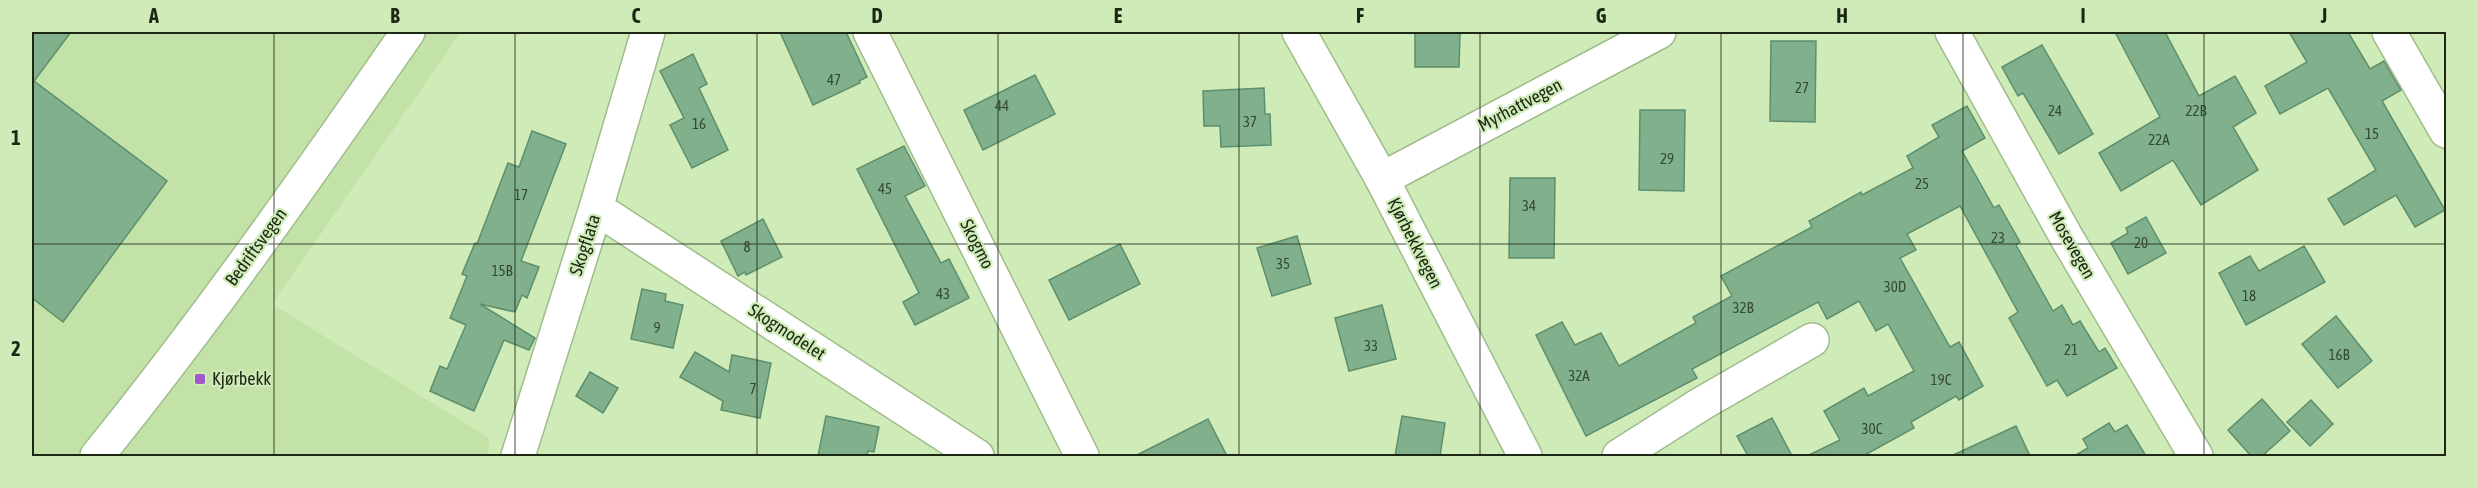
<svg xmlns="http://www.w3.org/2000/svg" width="2478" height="488" font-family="'Asap Condensed',sans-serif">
	<rect width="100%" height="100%" fill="#ceebb8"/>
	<path fill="#c2e2a8" d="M32,32H461L272,304L489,438L488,456H32Z"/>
	<g fill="#80b18c" stroke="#5e8e6b" stroke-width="1.5">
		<path d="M32,32H71L34,81L167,181L63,322L32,298Z"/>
		<path d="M780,32H846L867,77L859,81L860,83L813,105Z"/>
		<path d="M1415,32H1460L1459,67H1415Z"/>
		<path d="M2115,32H2165L2199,96L2235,76L2256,113L2233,127L2258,170L2201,205L2173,160L2121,191L2099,153L2160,117Z"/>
		<path d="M2289,32H2348L2370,69L2384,61L2401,90L2382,101L2445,210L2415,227L2396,195L2344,225L2328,199L2376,170L2328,88L2280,114L2265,86L2307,62Z"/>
		<path d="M1771,41H1816L1815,122L1770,121Z"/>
		<path d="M2042,45L2093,134L2059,154L2023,93L2018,96L2002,67Z"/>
		<path d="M693,54L707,84L699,88L728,150L692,168L670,125L684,118L660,71Z"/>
		<path d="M1035,75L1055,114L983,150L964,110Z"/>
		<path d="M1264,88L1265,114H1270L1271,145L1221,147L1220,126H1204L1203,91Z"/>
		<path d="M1967,106L1985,138L1962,151L1994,208L1999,205L2020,242L2016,245L2053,311L2062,305L2073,325L2080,321L2099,352L2105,348L2117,368L2067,396L2057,380L2047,386L2009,318L2018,312L1960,206L1907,234L1916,250L1900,258L1950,347L1959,342L1983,386L1959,400L1956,396L1911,422L1914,428L1863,456H1807L1840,440L1824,411L1864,388L1868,396L1914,371L1888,324L1876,331L1859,301L1827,319L1818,302L1692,369L1697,378L1586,436L1536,335L1562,322L1575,345L1601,333L1619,366L1696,323L1693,317L1732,296L1721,276L1812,227L1809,221L1861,192L1862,195L1913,168L1907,156L1939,137L1932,125Z"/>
		<path d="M1640,110H1685L1684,191L1639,190Z"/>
		<path d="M532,131L566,144L521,261L539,267L527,298L522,295L515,312L480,304L535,338L529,350L504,340L474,411L430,391L440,366L447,369L466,325L450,318L467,276L462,274L475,243L477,244L508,163L519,167Z"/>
		<path d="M904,146L925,186L905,196L941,263L949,259L969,298L915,325L903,302L919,293L857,169Z"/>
		<path d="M1510,178H1555L1554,258H1509Z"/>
		<path d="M2146,217L2166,253L2128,274L2111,243L2128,233L2126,228Z"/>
		<path d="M763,219L782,257L746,275L745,272L738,276L721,241Z"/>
		<path d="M1297,236L1311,284L1272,296L1257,248Z"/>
		<path d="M1120,244L1140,284L1069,320L1049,280Z"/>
		<path d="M2304,246L2325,282L2246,325L2219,273L2250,256L2259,271Z"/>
		<path d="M642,289L666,294L665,301L683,305L673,348L631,339Z"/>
		<path d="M1382,305L1396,359L1349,371L1335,318Z"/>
		<path d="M2336,316L2372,361L2338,388L2302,344Z"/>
		<path d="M695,352L729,372L732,355L771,363L760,418L721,410L723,401L680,377Z"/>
		<path d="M590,372L618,388L603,413L576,396Z"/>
		<path d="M2262,399L2290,431L2262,456H2251L2228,430Z"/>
		<path d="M2311,400L2333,424L2310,446L2287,422Z"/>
		<path d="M826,416L879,427L874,452L868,451L867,456H818Z"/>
		<path d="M1402,416L1445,423L1440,456H1395Z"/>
		<path d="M1772,418L1792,456H1748L1737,436Z"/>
		<path d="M1208,419L1227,456H1135Z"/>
		<path d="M2109,423L2115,432L2127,425L2146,456H2074L2088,448L2083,439Z"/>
		<path d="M2016,426L2030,456H1951Z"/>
	</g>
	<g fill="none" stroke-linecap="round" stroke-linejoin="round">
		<defs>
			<g id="minor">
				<path d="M870,32L1082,456"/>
				<path d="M1952,32L2068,240L2196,456"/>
				<path d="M2389,32L2446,131"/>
				<path d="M1382,179L1659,32"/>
				<path d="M596,208L977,456"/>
				<path d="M518,456L596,208L648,32"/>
				<path d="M1619,456L1701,404L1812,340"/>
			</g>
			<g id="tertiary">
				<path d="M1299,32L1382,179L1525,456"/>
				<path d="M97,456C207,320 308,176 408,32"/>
			</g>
		</defs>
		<use href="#minor" stroke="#a0bc8b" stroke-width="36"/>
		<use href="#tertiary" stroke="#a0bc8b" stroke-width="36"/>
		<use href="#minor" stroke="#fff" stroke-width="33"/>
		<use href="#tertiary" stroke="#fff" stroke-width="33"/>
	</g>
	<path fill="none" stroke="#1c2714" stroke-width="1.5" stroke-opacity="0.55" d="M274,32V456M515,32V456M757,32V456M998,32V456M1239,32V456M1480,32V456M1721,32V456M1963,32V456M2204,32V456M32,244H2446"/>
	<rect fill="#a258cb" stroke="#ceebb8" stroke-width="2" x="194" y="373" width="12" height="12" rx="3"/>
	<g text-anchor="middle" stroke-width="4.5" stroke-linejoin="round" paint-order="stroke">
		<g font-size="15" fill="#354a32">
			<text x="834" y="85">47</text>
			<text x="1802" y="93">27</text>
			<text x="1002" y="111">44</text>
			<text x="2055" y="116">24</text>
			<text x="2196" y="116">22B</text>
			<text x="1250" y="127">37</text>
			<text x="699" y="129">16</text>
			<text x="2372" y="139">15</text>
			<text x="2159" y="145">22A</text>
			<text x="1667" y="164">29</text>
			<text x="1922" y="189">25</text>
			<text x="885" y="194">45</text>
			<text x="521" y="200">17</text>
			<text x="1529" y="211">34</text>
			<text x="1998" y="243">23</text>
			<text x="2141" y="248">20</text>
			<text x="747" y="252">8</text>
			<text x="1283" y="269">35</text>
			<text x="502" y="276">15B</text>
			<text x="1895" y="292">30D</text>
			<text x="943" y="299">43</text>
			<text x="2249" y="301">18</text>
			<text x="1743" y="313">32B</text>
			<text x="657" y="333">9</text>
			<text x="1371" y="351">33</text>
			<text x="2071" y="355">21</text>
			<text x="2339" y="360">16B</text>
			<text x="1579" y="381">32A</text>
			<text x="1941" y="385">19C</text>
			<text x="753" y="394">7</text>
			<text x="1872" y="434">30C</text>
		</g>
		<g font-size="18" fill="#1c2714" stroke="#ceebb8">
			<text transform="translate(1520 105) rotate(-28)" y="6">Myrhattvegen</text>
			<text transform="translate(1415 243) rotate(63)" y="6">Kjørbekkvegen</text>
			<text transform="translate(977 244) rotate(63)" y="6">Skogmo</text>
			<text transform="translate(585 245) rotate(-72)" y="6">Skogflata</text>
			<text transform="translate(2072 245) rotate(60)" y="6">Mosevegen</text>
			<text transform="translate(256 247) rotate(-54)" y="6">Bedriftsvegen</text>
			<text transform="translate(787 332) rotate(33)" y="6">Skogmodelet</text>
		</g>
		<g font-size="18" fill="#1c2714" stroke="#ceebb8" text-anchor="start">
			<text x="212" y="385">Kjørbekk</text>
		</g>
	</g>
	<rect width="2478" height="488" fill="none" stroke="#ceebb8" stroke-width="66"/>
	<rect x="33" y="33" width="2412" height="422" fill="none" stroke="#1c2714" stroke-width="2"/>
	<g font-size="20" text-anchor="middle" font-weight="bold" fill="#1c2714">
		<text x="154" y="23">A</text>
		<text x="395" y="23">B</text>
		<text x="636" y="23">C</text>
		<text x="877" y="23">D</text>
		<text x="1118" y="23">E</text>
		<text x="1360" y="23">F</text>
		<text x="1601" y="23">G</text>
		<text x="1842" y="23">H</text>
		<text x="2083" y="23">I</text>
		<text x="2324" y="23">J</text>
		<text x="16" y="145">1</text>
		<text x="16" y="356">2</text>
	</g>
</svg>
